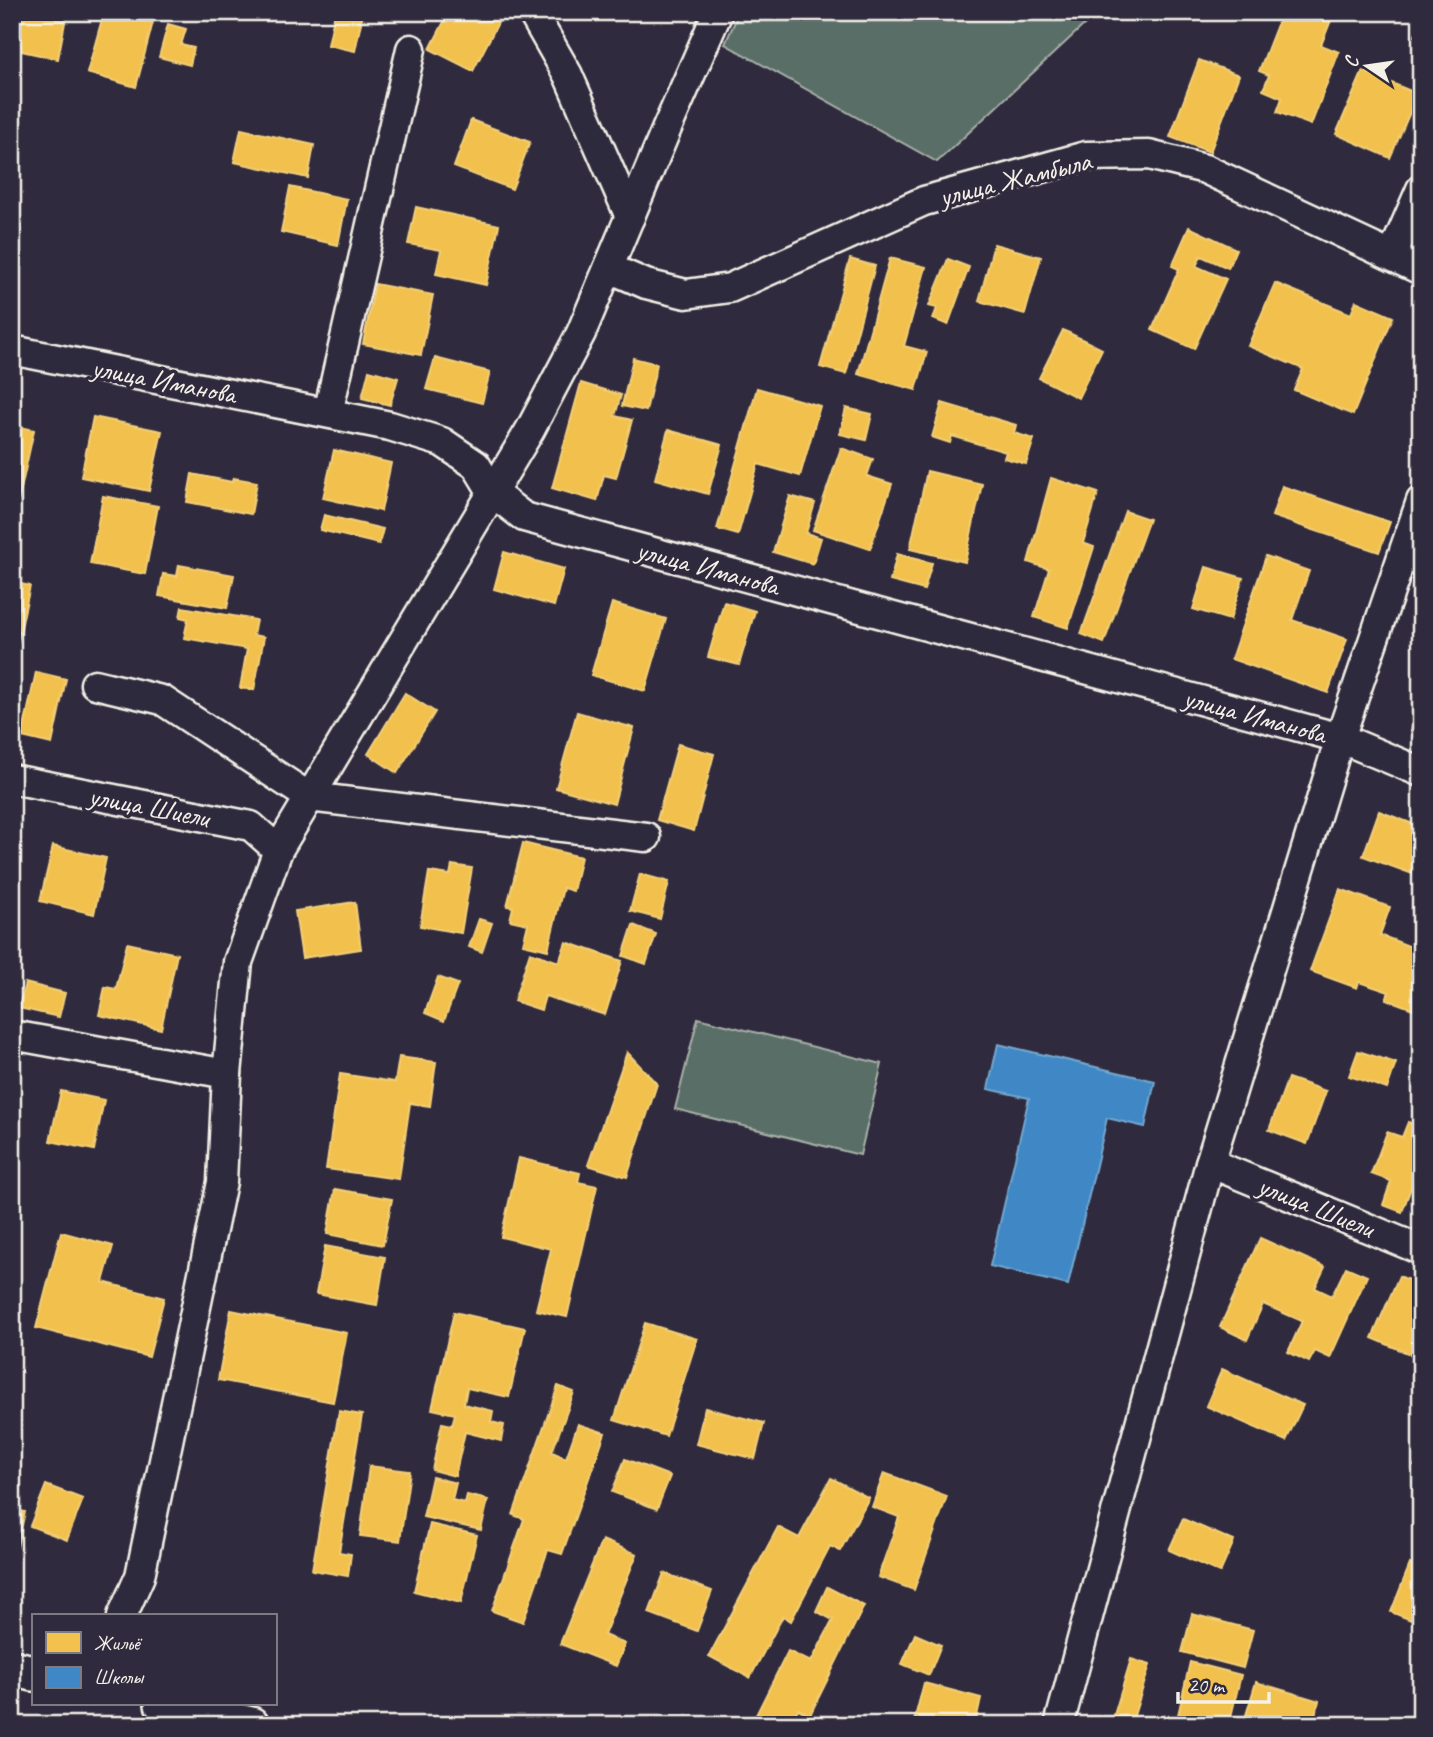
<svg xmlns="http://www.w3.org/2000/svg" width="1433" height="1737" font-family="Caveat,sans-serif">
	<rect width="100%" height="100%" fill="#2f2a3d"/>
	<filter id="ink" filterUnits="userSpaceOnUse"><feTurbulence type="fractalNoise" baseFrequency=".0143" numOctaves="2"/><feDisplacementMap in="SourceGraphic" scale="14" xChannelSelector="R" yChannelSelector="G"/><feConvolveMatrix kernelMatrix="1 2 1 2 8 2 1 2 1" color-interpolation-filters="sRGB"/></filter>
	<g filter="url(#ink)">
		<g fill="#5a6e67" stroke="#a7b0a8" stroke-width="2">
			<path d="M739,12H1098L937,162L725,44Z"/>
			<path d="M698,1018L882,1064L860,1155L675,1109Z"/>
		</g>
		<g fill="#f2c14e" stroke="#f3cf7c" stroke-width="2">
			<path d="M12,12H67L58,59L12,49Z"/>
			<path d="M104,12H142L141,19L153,22L136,87L87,73Z"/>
			<path d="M335,12L363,13L355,51L328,45Z"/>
			<path d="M449,12H483L499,21L473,71L430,49Z"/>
			<path d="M1282,12L1334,13L1321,45L1339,52L1311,125L1277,112L1282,98L1263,90L1269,75L1259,71Z"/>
			<path d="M1421,21V39L1415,36Z"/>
			<path d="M168,24L186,29L181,45L194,48L190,65L159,57Z"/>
			<path d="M1199,60L1239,75L1210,152L1170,137Z"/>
			<path d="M1363,71L1418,94L1390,158L1336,134Z"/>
			<path d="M471,120L530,142L512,189L454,167Z"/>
			<path d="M241,129L314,145L308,178L234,162Z"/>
			<path d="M290,187L347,199L338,245L281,232Z"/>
			<path d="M416,207L499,225L486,285L436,274L441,250L408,244Z"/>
			<path d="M1189,227L1236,249L1228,268L1201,256L1196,266L1226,279L1194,349L1152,330L1179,269L1172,266Z"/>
			<path d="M994,244L1041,257L1025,314L979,301Z"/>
			<path d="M890,258L926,267L904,346L927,352L916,390L858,374Z"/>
			<path d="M850,259L875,266L846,374L820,367Z"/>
			<path d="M948,259L969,267L948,325L933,319L937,308L929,306Z"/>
			<path d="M1275,283L1351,314L1356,301L1393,317L1353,415L1294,390L1303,369L1248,346Z"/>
			<path d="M375,284L433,295L421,355L363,344Z"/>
			<path d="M1063,330L1102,349L1078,398L1039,378Z"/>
			<path d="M435,358L490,372L482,403L426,389Z"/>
			<path d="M633,358L657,364L646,411L622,406Z"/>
			<path d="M369,370L398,378L390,405L362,398Z"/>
			<path d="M581,383L621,395L615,416L632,420L616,478L604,475L597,501L552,488Z"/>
			<path d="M757,388L820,406L800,476L758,464L738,535L717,529Z"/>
			<path d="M942,403L1016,425L1014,433L1034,439L1026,464L1004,458L1006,452L952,436L950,443L932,437Z"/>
			<path d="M846,408L872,414L866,440L840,434Z"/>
			<path d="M93,417L162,431L149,491L81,477Z"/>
			<path d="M12,425L34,430L16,512L12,511Z"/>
			<path d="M668,430L722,445L708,494L655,479Z"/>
			<path d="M841,448L873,459L867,476L892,484L870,549L813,530Z"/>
			<path d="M334,450L391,463L381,511L323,498Z"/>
			<path d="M927,471L982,484L965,562L910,549Z"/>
			<path d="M192,474L232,482L233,478L257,482L251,514L187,502Z"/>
			<path d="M1051,478L1098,493L1083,543L1094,547L1068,628L1034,617L1049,569L1028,562Z"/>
			<path d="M1282,486L1390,522L1379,552L1272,516Z"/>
			<path d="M103,496L158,506L145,574L90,564Z"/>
			<path d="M790,496L815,503L806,533L821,538L813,564L773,552Z"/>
			<path d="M1125,511L1149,519L1104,643L1081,634Z"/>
			<path d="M324,515L383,529L379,544L320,530Z"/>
			<path d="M504,552L564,569L554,606L494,589Z"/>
			<path d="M897,554L932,563L924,590L890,581Z"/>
			<path d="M1266,556L1309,571L1292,620L1347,639L1328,693L1231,659Z"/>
			<path d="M179,565L234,575L227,608L159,596L163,574L177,576Z"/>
			<path d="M1206,567L1243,578L1230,620L1193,609Z"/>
			<path d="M12,582L30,586L17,646L12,645Z"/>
			<path d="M724,602L755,611L739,665L708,657Z"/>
			<path d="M612,603L666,619L645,691L591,675Z"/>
			<path d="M182,607L256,620L253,635L264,637L254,690L240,688L247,649L184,638L188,619L180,617Z"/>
			<path d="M36,672L66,679L52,744L22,737Z"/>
			<path d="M405,693L435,712L397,773L368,754Z"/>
			<path d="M1421,702V735L1411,731Z"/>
			<path d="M577,712L634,728L614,804L556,788Z"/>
			<path d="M678,744L714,754L694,831L657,820Z"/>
			<path d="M1379,811L1421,827V877L1363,856Z"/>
			<path d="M523,843L581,857L573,891L563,888L548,950L523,944L528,924L510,920L513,907L507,906Z"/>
			<path d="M53,846L106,858L94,914L40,901Z"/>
			<path d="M452,865L472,868L461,933L420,926L429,872L450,875Z"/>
			<path d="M640,874L669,882L660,919L630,911Z"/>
			<path d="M1340,889L1390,907L1380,935L1419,950L1421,945V986L1415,1000L1421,1002V1012L1386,999L1389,992L1359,982L1357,988L1310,971Z"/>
			<path d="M355,902L361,949L302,958L295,911Z"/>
			<path d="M12,907L20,909L12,944Z"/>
			<path d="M479,919L492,923L482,952L469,947Z"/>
			<path d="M633,925L656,934L646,964L623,956Z"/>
			<path d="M566,942L622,961L605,1015L545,996L541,1010L514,1001L530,952L559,962Z"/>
			<path d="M127,943L177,954L161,1029L99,1015L105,987L116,989Z"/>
			<path d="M438,977L458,984L444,1021L425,1013Z"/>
			<path d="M25,983L65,993L59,1017L19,1008Z"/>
			<path d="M1358,1051L1396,1063L1387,1089L1349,1076Z"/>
			<path d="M627,1052L657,1084L627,1177L588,1165Z"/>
			<path d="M399,1057L436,1062L430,1106L410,1103L399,1179L326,1169L340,1074L395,1082Z"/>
			<path d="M1288,1078L1326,1091L1307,1144L1269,1130Z"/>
			<path d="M61,1091L104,1100L94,1150L50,1141Z"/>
			<path d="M1408,1122L1421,1127V1161L1402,1212L1383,1205L1391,1181L1371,1174L1387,1132L1402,1137Z"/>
			<path d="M519,1158L580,1173L578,1182L597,1186L567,1317L536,1310L551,1249L501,1237Z"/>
			<path d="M335,1189L392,1199L383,1245L327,1234Z"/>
			<path d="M61,1232L113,1246L103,1282L164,1298L149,1357L36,1328Z"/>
			<path d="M1260,1238L1325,1267L1315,1288L1332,1296L1346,1267L1367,1276L1330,1358L1315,1351L1309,1362L1288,1352L1302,1321L1263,1304L1247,1340L1220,1327Z"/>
			<path d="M325,1246L385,1257L377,1305L316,1294Z"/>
			<path d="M1399,1276L1421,1285V1335L1412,1355L1372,1338Z"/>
			<path d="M231,1310L347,1333L333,1402L218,1380Z"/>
			<path d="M454,1312L525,1328L509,1397L467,1388L464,1404L493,1411L491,1422L504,1425L501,1441L465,1432L455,1476L432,1470L442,1423L452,1425L455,1414L432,1409Z"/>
			<path d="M645,1323L697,1339L666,1436L614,1420Z"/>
			<path d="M1222,1369L1303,1405L1286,1441L1206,1406Z"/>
			<path d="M558,1386L574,1392L552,1452L566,1458L578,1424L605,1433L562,1554L548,1550L523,1622L492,1611L524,1519L513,1515Z"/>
			<path d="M705,1408L764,1423L755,1459L696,1444Z"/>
			<path d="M339,1411L362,1415L339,1552L351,1554L348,1576L312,1570Z"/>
			<path d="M1421,1451V1469L1414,1466Z"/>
			<path d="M625,1459L670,1476L657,1509L612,1492Z"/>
			<path d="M369,1466L410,1471L400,1541L360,1536Z"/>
			<path d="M884,1473L947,1496L914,1590L878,1577L899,1517L872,1507Z"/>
			<path d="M432,1477L456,1483L452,1500L465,1503L467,1495L488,1500L481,1530L423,1517Z"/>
			<path d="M831,1478L869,1498L840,1551L830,1546L791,1621L783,1616L750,1678L709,1656L778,1527L799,1538Z"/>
			<path d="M46,1485L83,1499L67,1540L30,1526Z"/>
			<path d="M12,1509L25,1512L17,1547L12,1546Z"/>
			<path d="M1183,1519L1234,1541L1220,1573L1169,1550Z"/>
			<path d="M430,1524L477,1535L461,1603L414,1591Z"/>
			<path d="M602,1540L637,1554L604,1635L625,1644L616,1666L560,1644Z"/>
			<path d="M1410,1564L1421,1568V1624L1391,1612Z"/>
			<path d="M664,1573L712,1591L697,1631L649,1613Z"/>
			<path d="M827,1587L864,1606L810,1715L798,1709L790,1725H751L788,1651L811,1662L833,1620L816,1611Z"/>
			<path d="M1192,1614L1253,1630L1243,1668L1182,1652Z"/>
			<path d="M915,1634L941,1645L929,1675L902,1664Z"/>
			<path d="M1131,1659L1150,1665L1131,1725H1111Z"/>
			<path d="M1190,1662L1241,1675L1229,1725H1218L1178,1715Z"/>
			<path d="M1256,1682L1319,1701L1312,1725H1243Z"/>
			<path d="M924,1683L981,1698L975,1725H913Z"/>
		</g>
		<path fill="#3f88c5" stroke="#75a8d0" stroke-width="2" d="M998,1044L1155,1081L1145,1127L1107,1118L1068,1285L990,1266L1029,1098L988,1089Z"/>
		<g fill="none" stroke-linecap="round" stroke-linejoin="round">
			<defs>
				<g id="minor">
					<path d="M532,12L568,75L630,217"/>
					<path d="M1392,256L1421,189"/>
					<path d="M609,268L646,284L686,294L730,288L924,201L1086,156L1149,155L1205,169L1421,270"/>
					<path d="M12,350L390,426L442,442L476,465L493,493L524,517L1340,738L1421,772"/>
					<path d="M328,413L411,49"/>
					<path d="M95,684L162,700L309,797L646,837"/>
					<path d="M12,779L251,826L278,850"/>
					<path d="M12,1035L227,1074"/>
					<path d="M1210,1163L1421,1250"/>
					<path d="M122,1616L140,1576L222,1182L227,1074L238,962L278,850L530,430L581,333L667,128L718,12"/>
					<path d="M1059,1725L1210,1163L1340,738L1421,501"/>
				</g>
				<g id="tertiary">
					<path d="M12,1668L33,1673"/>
					<path d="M163,1704L251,1725"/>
				</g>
			</defs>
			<use href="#minor" stroke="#f4f1e8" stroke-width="33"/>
			<use href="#tertiary" stroke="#f4f1e8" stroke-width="40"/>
			<use href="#minor" stroke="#2f2a3d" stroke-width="28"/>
			<use href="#tertiary" stroke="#2f2a3d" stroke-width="35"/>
		</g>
	</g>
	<g text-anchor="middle" stroke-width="7" stroke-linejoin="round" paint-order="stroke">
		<g font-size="28" fill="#f4f1e8" stroke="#2f2a3d">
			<text transform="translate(1015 178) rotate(-14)" y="10">улица Жамбыла</text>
			<text transform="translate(164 380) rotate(11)" y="10">улица Иманова</text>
			<text transform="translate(708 567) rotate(15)" y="10">улица Иманова</text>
			<text transform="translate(1255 715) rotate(15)" y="10">улица Иманова</text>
			<text transform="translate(149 806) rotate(11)" y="10">улица Шиели</text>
			<text transform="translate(1316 1206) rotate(22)" y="10">улица Шиели</text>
		</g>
	</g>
	<rect width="1433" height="1737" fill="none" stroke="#2f2a3d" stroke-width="42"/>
	<rect x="21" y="21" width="1391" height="1695" fill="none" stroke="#f4f1e8" stroke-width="2.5" filter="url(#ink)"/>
	<rect x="32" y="1614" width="245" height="91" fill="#2f2a3d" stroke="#7e7a81" stroke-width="2"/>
	<rect x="46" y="1632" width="35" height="21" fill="#f2c14e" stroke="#7e7a81" stroke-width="2"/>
	<text x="94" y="1650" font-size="21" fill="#f4f1e8">Жильё</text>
	<rect x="46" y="1667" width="35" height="21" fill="#3f88c5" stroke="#7e7a81" stroke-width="2"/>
	<text x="94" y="1684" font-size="21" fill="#f4f1e8">Школы</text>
	<g transform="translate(1367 66) rotate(283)" stroke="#2f2a3d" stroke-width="5" paint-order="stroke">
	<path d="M0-5L12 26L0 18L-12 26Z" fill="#f4f1e8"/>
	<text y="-10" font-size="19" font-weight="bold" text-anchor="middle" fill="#f4f1e8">С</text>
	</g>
	<path d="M1178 1692v10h91v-10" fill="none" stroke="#f4f1e8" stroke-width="3.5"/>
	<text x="1188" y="1692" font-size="21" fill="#f4f1e8" stroke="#2f2a3d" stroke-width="5" paint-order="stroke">20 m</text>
</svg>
